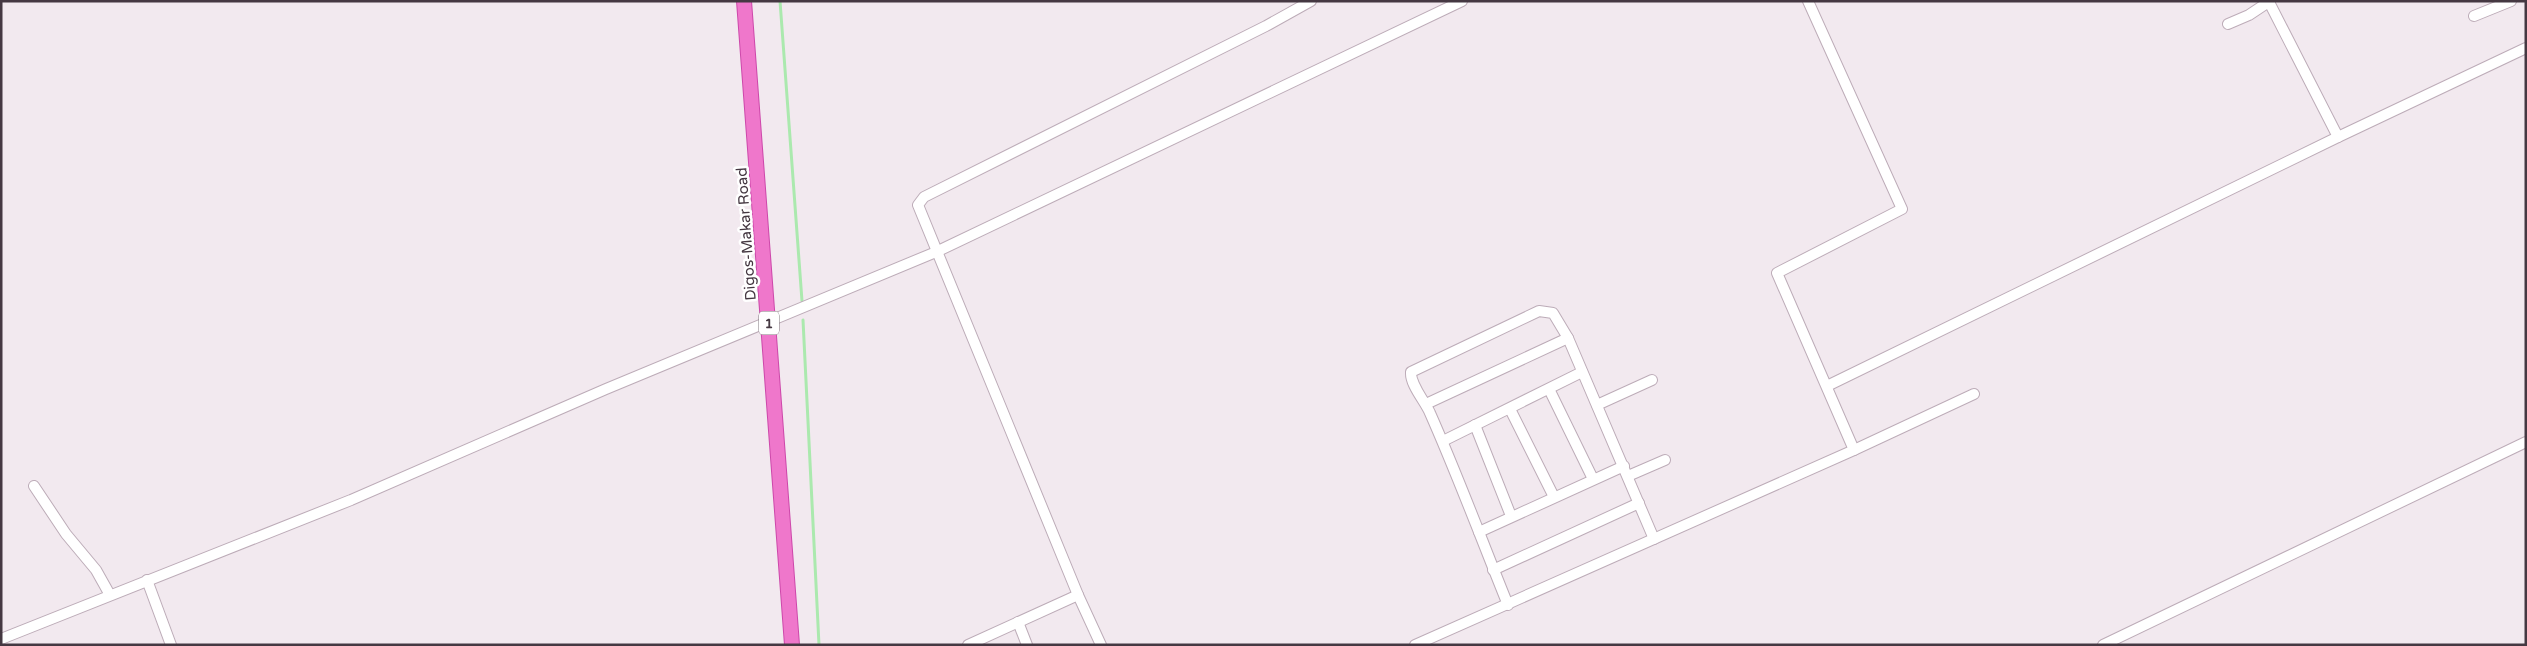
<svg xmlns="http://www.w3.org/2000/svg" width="2527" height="646" font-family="'Varela Round',sans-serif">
	<rect width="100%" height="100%" fill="#f2e9ef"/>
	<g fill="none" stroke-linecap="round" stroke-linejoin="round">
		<g stroke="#abe9ae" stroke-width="3">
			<path d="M780,1L802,301"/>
			<path d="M803,320L819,645"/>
		</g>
		<defs>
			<g id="minor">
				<path d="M1808,1L1902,209L1777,273L1854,450"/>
				<path d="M2269,2L2338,137"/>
				<path d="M2474,16L2511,1"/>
				<path d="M2228,24L2249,15L2270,1"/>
				<path d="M1827,386L2338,137L2526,48"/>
				<path d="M1549,389L1593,479"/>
				<path d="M1426,404L1568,338"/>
				<path d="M1597,405L1652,380"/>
				<path d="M1510,409L1554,497"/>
				<path d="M1475,425L1511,516"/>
				<path d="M1443,441L1582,372"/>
				<path d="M1628,476L1665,460"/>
				<path d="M34,486L66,534L96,570L110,595"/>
				<path d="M1479,532L1624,466"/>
				<path d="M1493,570L1639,503"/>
				<path d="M147,580L171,645"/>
				<path d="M1508,605C1482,541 1458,476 1430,413C1425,401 1410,385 1411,372L1539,311L1553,313L1568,338L1654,539"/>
				<path d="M1018,622L1027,645"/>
				<path d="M1,639L351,500L606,389L936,252L1462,1"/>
				<path d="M968,645L1078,595"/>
				<path d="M1101,645L1078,595L918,205L924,197L1266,26L1311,1"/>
				<path d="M1415,645L1854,450L1974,394"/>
				<path d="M2103,645L2526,442"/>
			</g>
			<path id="highway" d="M744,1L792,645"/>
		</defs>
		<use href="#minor" stroke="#bdacb8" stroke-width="12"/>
		<use href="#highway" stroke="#cd48aa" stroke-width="16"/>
		<use href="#minor" stroke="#fff" stroke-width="10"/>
		<use href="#highway" stroke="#ef77cb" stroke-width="14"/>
	</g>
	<g text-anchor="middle" stroke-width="5" stroke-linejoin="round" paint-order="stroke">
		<rect fill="#fff" stroke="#7d747b" stroke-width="1" x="759" y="311.5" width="20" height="23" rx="4"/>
		<g font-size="14" font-weight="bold" fill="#453842">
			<text x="769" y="328">1</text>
		</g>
		<g font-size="15" fill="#453842" stroke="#fff">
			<text transform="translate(746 234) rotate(-94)" y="5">Digos-Makar Road</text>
		</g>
	</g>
	<rect width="2527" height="646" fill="none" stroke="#453842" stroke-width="5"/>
</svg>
